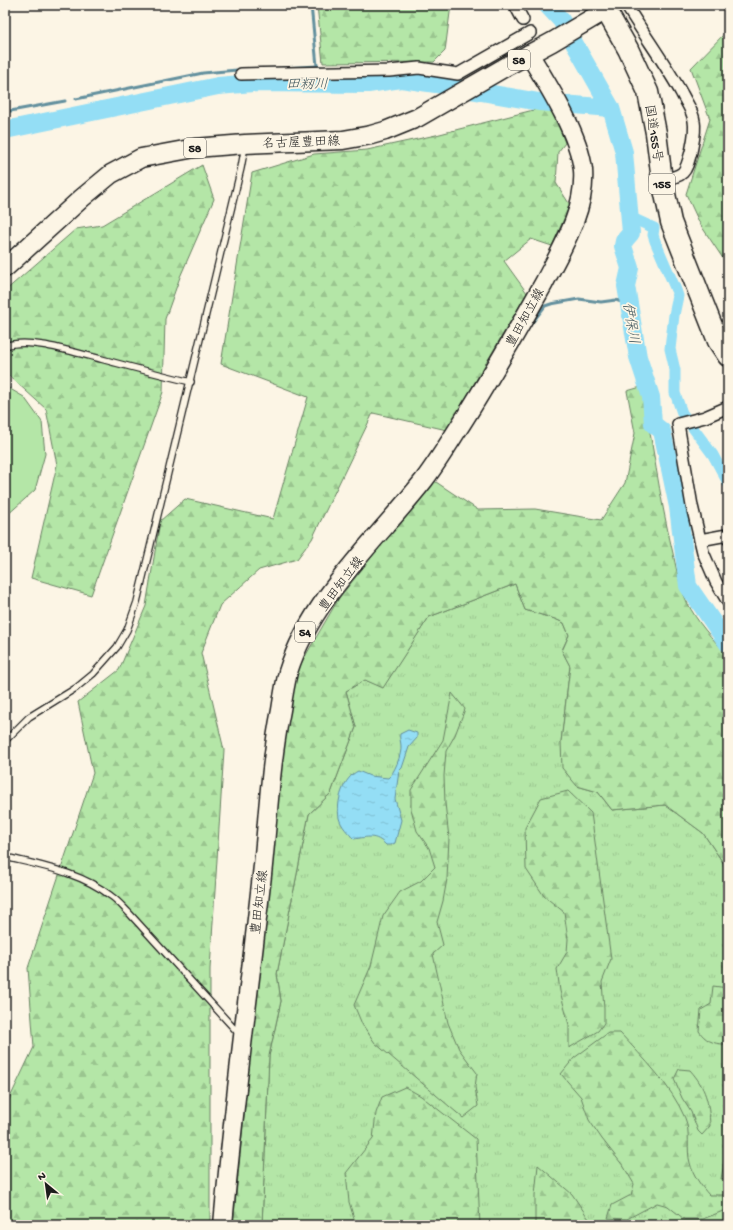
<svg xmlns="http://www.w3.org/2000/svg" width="733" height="1230" font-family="'Gochi Hand','Klee One',sans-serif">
	<defs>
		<pattern id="grass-tufts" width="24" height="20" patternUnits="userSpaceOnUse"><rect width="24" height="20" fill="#b4e6a7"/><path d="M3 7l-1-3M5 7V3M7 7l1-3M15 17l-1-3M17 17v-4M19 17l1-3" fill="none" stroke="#9ac58f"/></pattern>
		<pattern id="forest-firs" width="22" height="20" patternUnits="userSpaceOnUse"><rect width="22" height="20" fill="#b4e6a7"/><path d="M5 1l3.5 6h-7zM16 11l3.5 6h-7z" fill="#9ac58f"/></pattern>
		<pattern id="water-ripples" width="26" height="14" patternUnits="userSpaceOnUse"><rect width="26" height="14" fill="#94def5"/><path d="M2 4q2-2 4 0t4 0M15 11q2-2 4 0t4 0" fill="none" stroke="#7fbed1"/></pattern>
	</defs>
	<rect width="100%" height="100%" fill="#fcf5e5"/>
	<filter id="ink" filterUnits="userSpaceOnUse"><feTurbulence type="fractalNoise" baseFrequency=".025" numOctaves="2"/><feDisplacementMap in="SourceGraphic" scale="8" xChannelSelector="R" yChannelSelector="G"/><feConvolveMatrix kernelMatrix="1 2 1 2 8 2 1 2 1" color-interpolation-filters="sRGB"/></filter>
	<g filter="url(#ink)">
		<path fill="url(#grass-tufts)" stroke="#688162" d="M515,584L525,610L555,619L564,623L569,635L562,650L570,666L561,742L577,786L598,792L612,810L665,805L703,833L728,870V905L726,939L728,944V1225H262L269,1056L281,1001L277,974L309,814L331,793L356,727L346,691L365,680L383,687L429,617Z"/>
		<g fill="url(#forest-firs)" stroke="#688162">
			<path d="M317,5H451L445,51L434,62L323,63Z"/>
			<path d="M728,30V266L700,224L686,194L710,119L691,68Z"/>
			<path d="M545,107L554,112L565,143L558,152L556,183L570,205L552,246L531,239L504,261L527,293L447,430L373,413L312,539L297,559L259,570L220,605L201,653L224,750L210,969V1225H5V1113L6,1106L34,1047L28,968L93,773L78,702L119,670L146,606L160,521L185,499L273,519L308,397L221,364L252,173L314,154L367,150L436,135Z"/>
			<path d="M202,165L214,199L180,277L165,319L163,392L91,595L31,578L57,465L46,409L5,372V291L76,229L102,225Z"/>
			<path d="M641,387C653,441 659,496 672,549C676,566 679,586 687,602C697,622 712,639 728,655V870L703,833L665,805L612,810L598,792L577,786L562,768L561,742L570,666L562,651L569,635L564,623L555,619L525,610L515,584L429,617L383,688L365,680L346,691L356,727L331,793L309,814L277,974L281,1001L269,1056L262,1225H233L279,767L296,672L339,598L433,480L478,510L535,509L601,520L625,483L635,433L627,391Z"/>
			<path d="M452,693L465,709L455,735L446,751L444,776L445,803L449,838L447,879L443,901L437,922L443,945L433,954L448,1023L459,1049L477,1073L475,1087L478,1106L463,1118L375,1043L362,1024L354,1005L371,966L383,916L400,892L421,881L435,867L429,848L417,831L411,809V790L443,740Z"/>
			<path d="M568,791L591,813L611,959L602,982L604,1009V1023L598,1031L569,1048V1025L560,991L557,969L567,952L568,939L564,912L544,896L526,869L525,828L541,798Z"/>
			<path d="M713,986L728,988V1035L724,1044C713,1044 705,1040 699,1031L701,1010L711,1004Z"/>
			<path d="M608,1033H620C644,1059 671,1085 685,1118C691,1132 686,1149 690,1163C693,1175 701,1186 709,1195H723L728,1193V1209L703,1219H684L668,1206L657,1203L627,1219L608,1218L612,1205L631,1195L634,1184L624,1167L602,1139L589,1120L581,1097L561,1074L574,1058Z"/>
			<path d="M679,1069L690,1070C706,1088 709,1102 710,1126L702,1135L698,1131L691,1112L682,1098L674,1079Z"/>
			<path d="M405,1087L421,1096L476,1139L480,1225H356L349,1202L346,1173L373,1139L376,1113L382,1097Z"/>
			<path d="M728,1151V1177L721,1179L726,1152Z"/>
			<path d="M538,1165L572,1194L593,1225H535V1195Z"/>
		</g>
		<path fill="#b4e6a7" stroke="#688162" d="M5,386L24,397L42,422L45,454L35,490L5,517Z"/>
		<path fill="url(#water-ripples)" stroke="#64909e" d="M408,730L417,733V738L409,747L402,768L399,771L395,799L401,820L395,843L391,845H386C375,834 368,837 354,839C348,833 341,826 339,818C336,802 343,778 358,771L370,776L388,778C394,774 402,754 401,746C401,742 399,738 400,734Z"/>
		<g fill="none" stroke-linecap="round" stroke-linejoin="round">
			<g stroke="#64909e" stroke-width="3">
				<path d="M311,5L317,66"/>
				<path d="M282,68L317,66L324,68"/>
				<path d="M76,99L203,73L237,70"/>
				<path d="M5,112L65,101"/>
				<path d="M528,328L545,306L551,304L579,299L601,302L616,300L629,305"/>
			</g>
			<path stroke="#94def5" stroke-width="11" d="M630,217L654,228L653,235L655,241L676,290L678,296L674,315L670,349L675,370V393L682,413L713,455L728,483"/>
			<g stroke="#94def5" stroke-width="18">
				<path d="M547,5L561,20L611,108L624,152L631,233L624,241L623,246L630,268L626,286L638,357L651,397L653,424L662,431L678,507L688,586L728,644"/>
				<path d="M5,130L218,86L253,83L368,84L401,79L436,84L539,102L611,108"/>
			</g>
			<defs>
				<g id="lane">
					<path d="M5,346C31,337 75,353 101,359C131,367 161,375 191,382"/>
					<path d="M5,741L29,717L76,688L93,674L117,647L127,630L137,602L241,168L245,146"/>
					<path d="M5,857C42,866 80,872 111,896C117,900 123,907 129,913L240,1035"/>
				</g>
				<g id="street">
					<path d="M515,5L523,20"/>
					<path d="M626,5C644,35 665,63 682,94C686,102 693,111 694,121C696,131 693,142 691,152C685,174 685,175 662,180"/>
					<path d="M241,74L389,71L419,68L458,74L530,33"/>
					<path d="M728,407L705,417L678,424L692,506L703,552L716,582L728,602"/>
					<path d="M700,540L727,535L728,539"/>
				</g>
				<g id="primary">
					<path d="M5,268L82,198L111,174L141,158L195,148L245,144L343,140L371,135L385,131L417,118L507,66L552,42L606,10"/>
					<path d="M223,1225C233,1108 249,992 262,875C268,820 270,764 281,710C283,697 285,684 288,672C311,598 377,540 424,480C436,464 446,448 456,432C488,383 516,333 544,283C562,248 586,210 583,170C579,134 548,85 529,54"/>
				</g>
				<path id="highway" d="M603,5L628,49L648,92L656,133L662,180L671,222L718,341L728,356"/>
			</defs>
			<use href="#lane" stroke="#1c1c1c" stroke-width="8"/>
			<use href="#street" stroke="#1c1c1c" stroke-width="14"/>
			<use href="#primary" stroke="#1c1c1c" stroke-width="21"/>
			<use href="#highway" stroke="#1c1c1c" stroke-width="23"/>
			<use href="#lane" stroke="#fcf5e5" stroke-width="5.5"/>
			<use href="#street" stroke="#fcf5e5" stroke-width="11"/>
			<use href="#primary" stroke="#fcf5e5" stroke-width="18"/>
			<use href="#highway" stroke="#fcf5e5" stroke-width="20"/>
		</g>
	</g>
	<g text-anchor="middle" stroke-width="3.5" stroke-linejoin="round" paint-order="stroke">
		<g fill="#fcf5e5" stroke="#5f5d58" stroke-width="1">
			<rect x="508" y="50" width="22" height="20" rx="3"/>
			<rect x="184" y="138" width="22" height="20" rx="3"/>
			<rect x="649" y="174" width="26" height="20" rx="3"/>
			<rect x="295" y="622" width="20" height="20" rx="3"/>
		</g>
		<g font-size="12" font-weight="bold" fill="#1c1c1c">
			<text x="519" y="64">58</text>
			<text x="195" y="152">58</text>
			<text x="662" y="188">155</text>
			<text x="305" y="636">54</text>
		</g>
		<g font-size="13" fill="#1c1c1c" stroke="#fcf5e5">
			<text transform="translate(655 133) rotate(81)" y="5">国道155号</text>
			<text transform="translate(301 141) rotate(-2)" y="5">名古屋豊田線</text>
			<text transform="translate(524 317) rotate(-61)" y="5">豊田知立線</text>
			<text transform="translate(340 583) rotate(-53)" y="5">豊田知立線</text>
			<text transform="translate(258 902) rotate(-83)" y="5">豊田知立線</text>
		</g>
		<g font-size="14" font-style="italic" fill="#40565d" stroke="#fcf5e5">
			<text transform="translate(307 83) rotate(1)" y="5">田籾川</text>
			<text transform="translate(632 323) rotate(80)" y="5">伊保川</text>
		</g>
	</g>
	<rect width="733" height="1230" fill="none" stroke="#fcf5e5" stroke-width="20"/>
	<rect x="10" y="10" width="713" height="1210" fill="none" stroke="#1c1c1c" stroke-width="1.5" filter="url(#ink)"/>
	<g transform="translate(46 1184) rotate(331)" stroke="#fcf5e5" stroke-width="3" paint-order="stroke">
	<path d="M0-3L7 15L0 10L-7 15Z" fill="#1c1c1c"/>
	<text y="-6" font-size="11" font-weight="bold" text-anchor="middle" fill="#1c1c1c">N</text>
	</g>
</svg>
